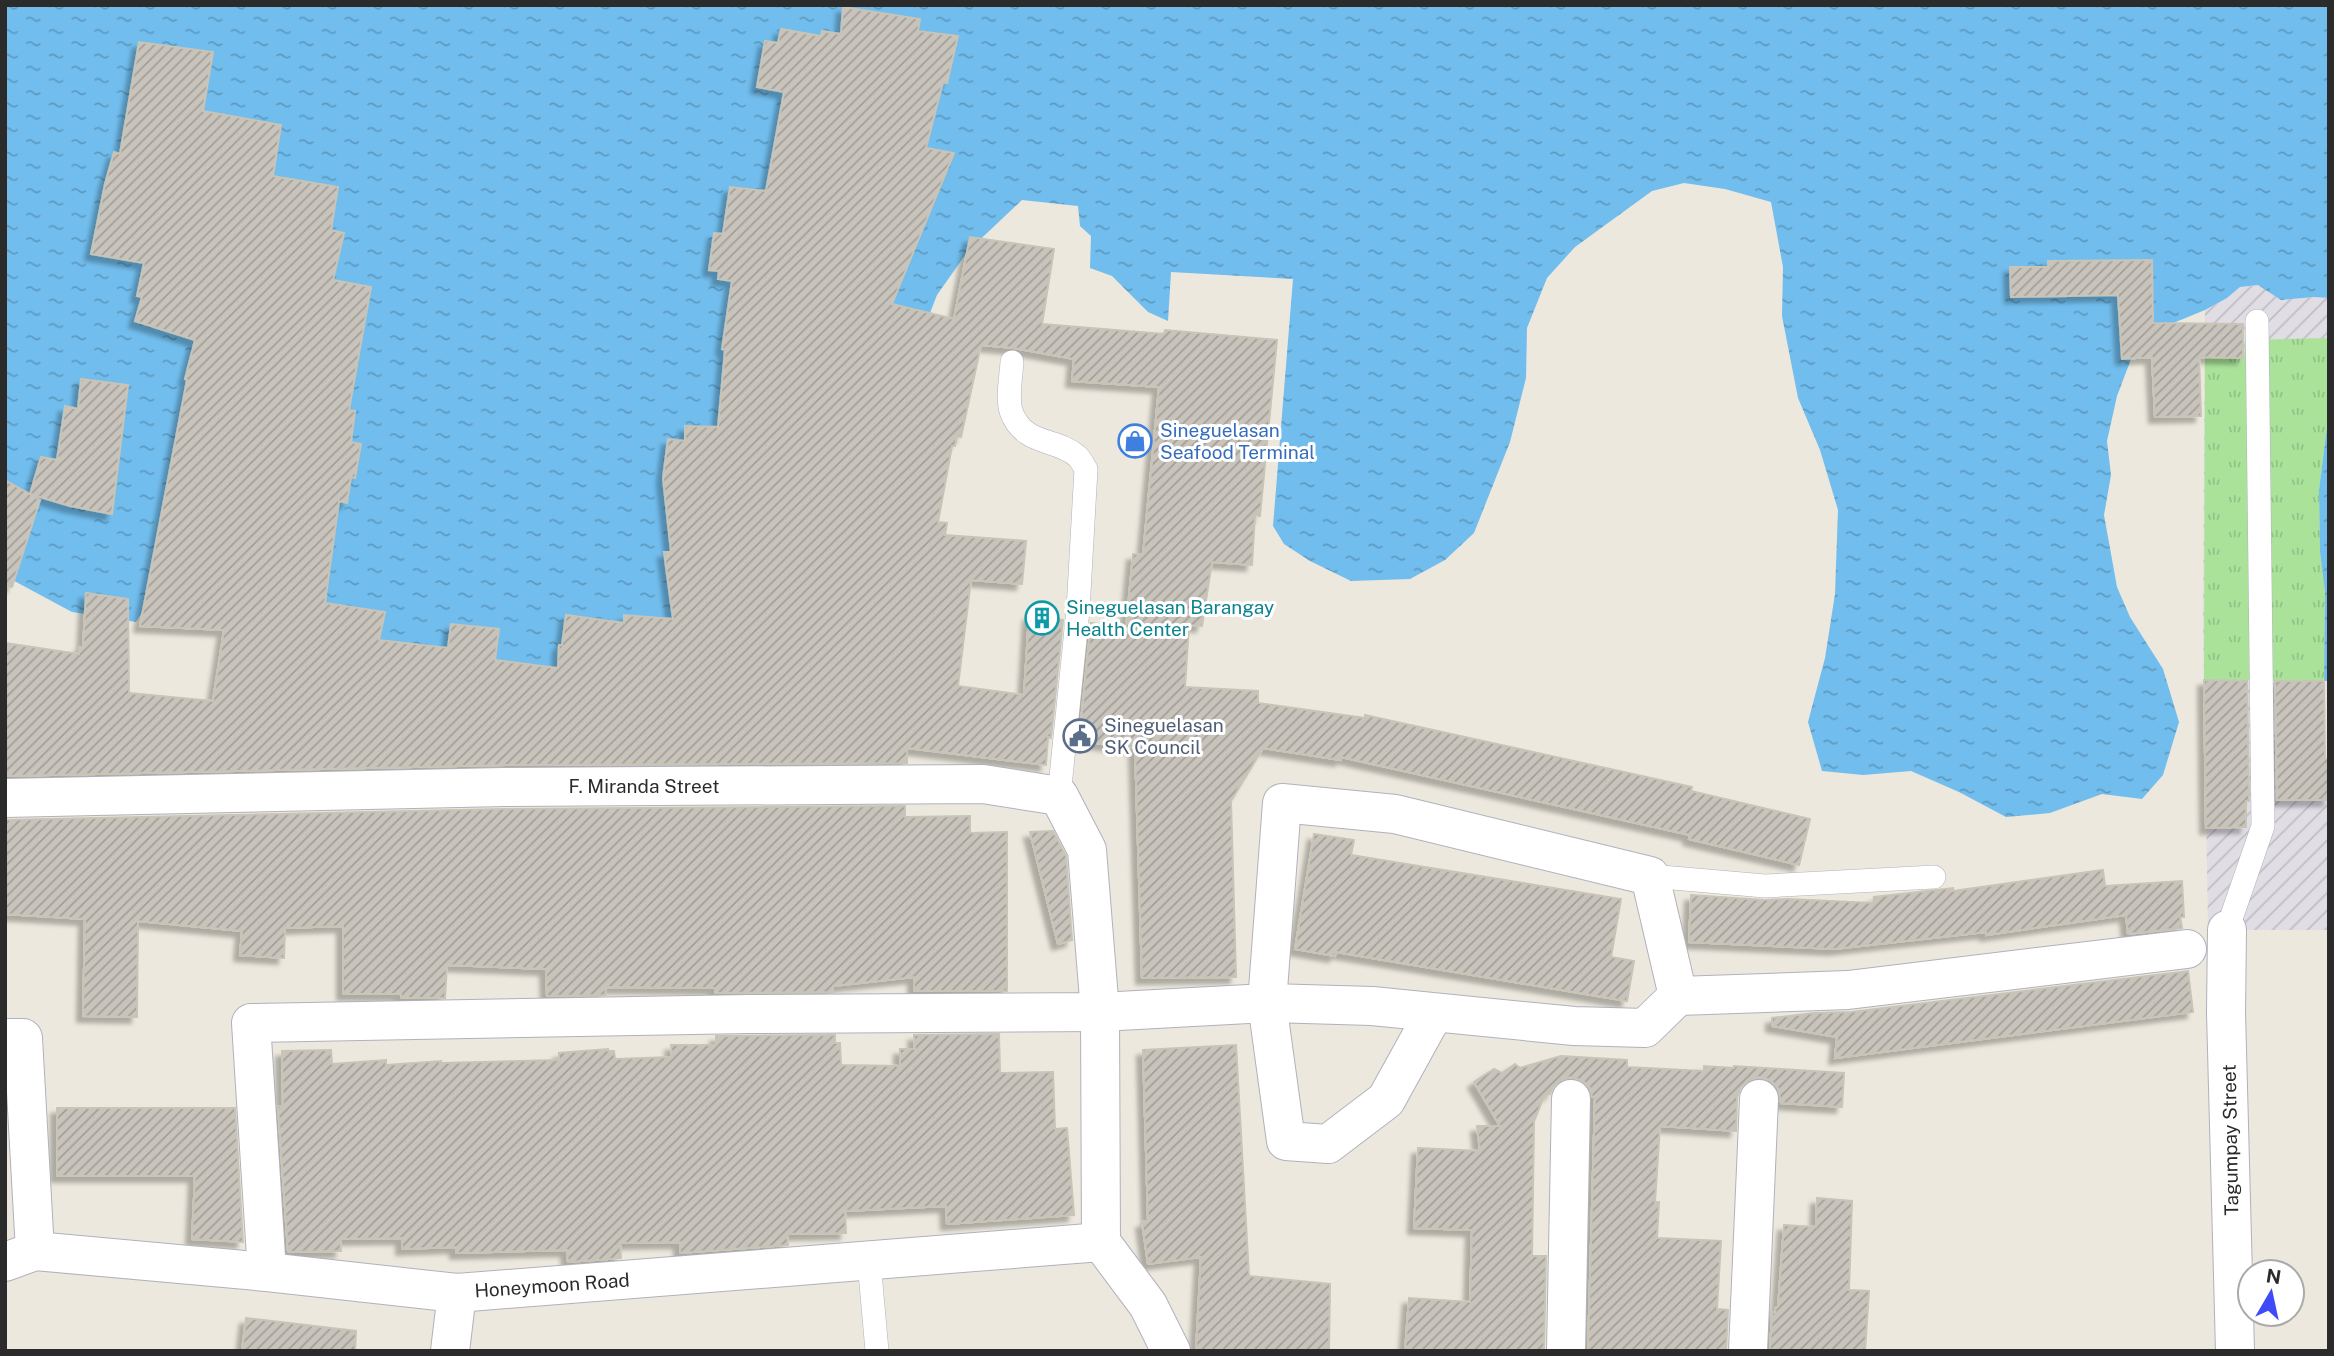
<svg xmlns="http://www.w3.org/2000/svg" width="2334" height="1356" font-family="'Public Sans',sans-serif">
	<defs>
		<pattern id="industrial-furrows" width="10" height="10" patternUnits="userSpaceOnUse" patternTransform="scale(1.75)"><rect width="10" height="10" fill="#e0dde5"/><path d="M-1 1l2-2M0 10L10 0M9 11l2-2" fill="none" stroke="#c0bec5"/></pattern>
		<pattern id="grass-tufts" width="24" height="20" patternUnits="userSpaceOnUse" patternTransform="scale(1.75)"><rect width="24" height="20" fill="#aae29a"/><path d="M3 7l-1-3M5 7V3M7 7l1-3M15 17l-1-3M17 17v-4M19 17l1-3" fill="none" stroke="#92c285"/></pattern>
		<pattern id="water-ripples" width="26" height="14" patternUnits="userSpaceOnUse" patternTransform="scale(1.75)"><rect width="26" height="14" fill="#71bded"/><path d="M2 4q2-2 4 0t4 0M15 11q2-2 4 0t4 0" fill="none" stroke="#5d9ac0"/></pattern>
		<pattern id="building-hatch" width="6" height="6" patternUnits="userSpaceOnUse" patternTransform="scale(1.75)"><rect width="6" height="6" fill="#c8c4bc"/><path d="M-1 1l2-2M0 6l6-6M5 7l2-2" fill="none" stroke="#a39f99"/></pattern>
		<filter id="shadow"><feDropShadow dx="-6" dy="6" stdDeviation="2" flood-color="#0004"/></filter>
	</defs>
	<rect width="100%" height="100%" fill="#ece8dd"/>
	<path fill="url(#industrial-furrows)" d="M2258,285L2281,300L2314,297L2329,298V411L2319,490L2320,552L2325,592V759H2329V930H2208L2203,624L2205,310L2227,298L2240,287Z"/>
	<path fill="url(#grass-tufts)" d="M2329,338V411L2319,490L2320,552L2325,592L2324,681L2204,680L2205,344L2222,358H2244L2245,340Z"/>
	<g fill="url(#water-ripples)">
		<path d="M5,5H2329V298L2314,297L2281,300L2258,285L2240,287L2227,298L2205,310L2166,326L2136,346L2117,396L2107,441L2111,475L2104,515L2117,587L2130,617L2163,669L2179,722L2163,775L2142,799L2102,794L2050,813L2006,817L1959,792L1911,771L1863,775L1822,771L1808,722L1825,658L1835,594L1838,510L1820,450L1798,398L1782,316L1783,267L1771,202L1725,189L1684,183L1652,191L1575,247L1547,278L1527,328L1526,378L1510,442L1474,533L1445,560L1410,579L1351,581L1310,561L1284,544L1273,526L1293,279L1171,272L1168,321L1148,312L1112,276L1090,268L1091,236L1080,226L1078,206L1022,200L968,251L937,295L916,349L787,554L567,695L162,580L136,622L72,612L5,576Z"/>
		<path d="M2329,411V681H2324L2325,592L2320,552L2319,490Z"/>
	</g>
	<g fill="url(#building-hatch)" stroke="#c8c4b6" stroke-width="2" filter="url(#shadow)">
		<path d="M843,7L920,19L918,31L958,36L947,83L943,82L926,148L954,153L892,304L954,319L970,237L1054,249L1042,324L1164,334L1165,330L1277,340L1260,516L1255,515L1252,565L1212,562L1202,626L1189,625L1185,687L1258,691V703L1365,718V715L1692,787L1691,791L1810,819L1799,865L1689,839L1690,835L1341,757V760L1263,748L1231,801L1236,977L1142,978L1135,748L1079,741L1091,623L1126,628L1133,554L1143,555L1159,387L1072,381L1074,359L1014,348L981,345L961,437L957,436L955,446H952L938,522L947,523L945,535L1026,541L1022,584L971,580L958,686L1024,695L1029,615L1063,620L1051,738L1048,737L1046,765L907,748V763L504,765L5,776V643L79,654V647H83L86,593L128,599L129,693L213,701L224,630L140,626L187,380L185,379L195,340L135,321L142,297L137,296L144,263L91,254L105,184L114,152L120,154L139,42L213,52L203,111L281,125L273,176L338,187L331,230L344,233L333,280L371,287L349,410L355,411L351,442L361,444L355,478L351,477L347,503L339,501L325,603L385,612L379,640L448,648L451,624L499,629L495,660L558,668L559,645H562L566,615L624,623V615L673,619L664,552H671L663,478L668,439L685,441V426L718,427L725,350L722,349L732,281L718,279L719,271L709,270L714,233L723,234L730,187L766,191L784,92L757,87L765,41L778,43L781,29L821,36L822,31L841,34Z"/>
		<path d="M2152,260L2153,323L2243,324V358L2199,357L2201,416L2155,417L2152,357L2122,359L2118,295L2011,297L2010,267H2048V261Z"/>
		<path d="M81,379L128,385L112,514L70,506L30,494L41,457L57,460L65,406L78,409Z"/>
		<path d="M5,480L40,500L12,587L5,586Z"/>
		<path d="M2204,680L2247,681L2249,801H2246V827L2206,828Z"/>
		<path d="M2275,681H2324L2325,759H2329V800H2277Z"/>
		<path d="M905,806V817L970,816V833L1007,832V991H914V977L833,986V992L715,993V988L605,987L606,995L547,996L546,969L447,965L445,998H401V994H343V926L285,928L284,958L240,955L242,931L138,921L137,1017L83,1016L85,919L5,914V820L504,809Z"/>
		<path d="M1053,831L1066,856L1072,940L1058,944L1030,832Z"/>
		<path d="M1314,834L1354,840L1351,855L1621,899L1611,957L1634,961L1627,1001L1336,952L1335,956L1295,949Z"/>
		<path d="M2103,870L2105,886L2182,881L2184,917H2180L2182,928L2128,934L2126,915L1986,935V932L1834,949L1689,942L1691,895L1764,900L1787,899L1873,903L1874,897L1953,888V891Z"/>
		<path d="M2188,971L2193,1012L1835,1058L1837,1037L1772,1026V1018L1814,1013L1851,1012Z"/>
		<path d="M999,1034L1000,1073L1053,1072L1055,1129L1067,1128L1074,1215L947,1224L946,1206L845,1211L846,1233L787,1234L788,1245L680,1253V1242L620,1243L621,1258L568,1262L567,1250L456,1253V1247L402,1249V1238L340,1239L341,1251L288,1252L278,1106H283L282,1051L331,1050L332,1064L386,1060V1065L441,1061L440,1063L559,1060V1053L608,1049V1051H614L615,1059L672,1057L671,1045H716V1036L835,1035V1043H840L841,1065L900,1066V1049H915L914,1035Z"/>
		<path d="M1236,1045L1249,1276L1330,1284L1329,1351H1196L1201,1257L1148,1264L1142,1222L1148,1221L1143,1050Z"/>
		<path d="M1561,1056L1627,1060V1067L1704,1071V1066L1734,1068V1066L1844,1073L1842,1107L1781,1103L1778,1088L1770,1080L1759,1077L1748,1080L1740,1088L1737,1098L1736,1131L1660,1126L1655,1202H1659L1657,1238L1721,1241L1717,1309L1728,1310L1726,1351H1588L1595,1097H1592L1590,1088L1583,1081L1571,1077L1560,1080L1553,1087L1550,1094H1545L1534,1121L1532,1256H1546L1544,1351H1405L1409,1298L1470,1302L1472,1230L1414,1228L1418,1148L1480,1151L1477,1126H1500L1474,1082L1494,1069L1502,1073L1515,1064L1520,1068Z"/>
		<path d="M57,1108H235L243,1242L192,1239L195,1176H57Z"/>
		<path d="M1817,1198L1852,1201L1849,1290L1869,1291L1865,1351H1770L1772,1312L1775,1313L1776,1307H1778L1784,1225L1816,1227Z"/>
		<path d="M246,1318L356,1331L355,1351H242Z"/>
	</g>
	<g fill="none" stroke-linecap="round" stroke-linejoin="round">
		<defs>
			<g id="service">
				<path d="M1012,362C1011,377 1007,397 1011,411C1023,446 1057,438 1077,456C1081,459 1083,465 1086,469L1078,610L1059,796"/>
				<path d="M1650,876L1765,886L1934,877"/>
				<path d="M2227,930L2263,826L2257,321"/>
				<path d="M869,1261L877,1351"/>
			</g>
			<g id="minor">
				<path d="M5,798L504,787L983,784L1059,796L1087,850L1100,1012L1101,1242"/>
				<path d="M2227,930L2226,1012L2235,1351"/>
				<path d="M1434,1013L1386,1100L1328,1144L1286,1141L1267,1003L1282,803L1395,814L1650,876L1678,996"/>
				<path d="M5,1038H23L35,1251"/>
				<path d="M1101,1242L1148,1305L1171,1351"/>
				<path d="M5,1262L35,1251L267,1272L457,1293L1101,1242"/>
				<path d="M267,1272L251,1023L749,1014L1100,1012L1267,1003L1372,1006L1574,1026L1645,1028L1678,996L1848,990L2187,949"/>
				<path d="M450,1351L457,1293"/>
				<path d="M1566,1351L1571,1099"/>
				<path d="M1748,1351L1759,1099"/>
			</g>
		</defs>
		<use href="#service" stroke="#b1b1be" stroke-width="24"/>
		<use href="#minor" stroke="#b1b1be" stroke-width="40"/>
		<use href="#service" stroke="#fff" stroke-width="23"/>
		<use href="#minor" stroke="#fff" stroke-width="38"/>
	</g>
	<defs>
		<symbol id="shop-ring" viewBox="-11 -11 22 22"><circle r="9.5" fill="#fff" stroke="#3f7fe0" stroke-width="1.5"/><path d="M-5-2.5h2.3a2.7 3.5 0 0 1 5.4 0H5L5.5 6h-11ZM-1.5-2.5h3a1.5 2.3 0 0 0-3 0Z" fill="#3f7fe0"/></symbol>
		<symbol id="building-ring" viewBox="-11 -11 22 22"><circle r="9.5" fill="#fff" stroke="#0f9aa8" stroke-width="1.5"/><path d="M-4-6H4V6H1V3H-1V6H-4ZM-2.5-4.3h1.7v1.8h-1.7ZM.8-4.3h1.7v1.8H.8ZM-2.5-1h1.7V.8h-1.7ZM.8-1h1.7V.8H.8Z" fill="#0f9aa8"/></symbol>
		<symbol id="civic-ring" viewBox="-11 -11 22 22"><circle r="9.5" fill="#fff" stroke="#5c6f8a" stroke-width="1.5"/><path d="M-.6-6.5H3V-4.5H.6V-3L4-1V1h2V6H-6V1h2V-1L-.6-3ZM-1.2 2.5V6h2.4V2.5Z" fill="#5c6f8a"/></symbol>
	</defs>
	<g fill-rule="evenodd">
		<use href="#shop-ring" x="1116" y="422" width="38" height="38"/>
		<use href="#building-ring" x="1023" y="599" width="38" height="38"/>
		<use href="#civic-ring" x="1061" y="717" width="38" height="38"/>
	</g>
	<g text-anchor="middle" stroke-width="6" stroke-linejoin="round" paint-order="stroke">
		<g font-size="19" fill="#366cbe" stroke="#fff" text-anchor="start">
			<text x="1160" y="437">Sineguelasan<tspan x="1160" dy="22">Seafood Terminal</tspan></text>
		</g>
		<g font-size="19" fill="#0d838f" stroke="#fff" text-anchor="start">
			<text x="1066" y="614">Sineguelasan Barangay<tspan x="1066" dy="22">Health Center</tspan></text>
		</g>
		<g font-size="19" fill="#4e5e75" stroke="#fff" text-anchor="start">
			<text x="1104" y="732">Sineguelasan<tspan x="1104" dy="22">SK Council</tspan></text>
		</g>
		<g font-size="19" fill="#2b2b2b" stroke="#fff">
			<text x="644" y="793">F. Miranda Street</text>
			<text transform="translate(2230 1140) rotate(-91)" y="7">Tagumpay Street</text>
			<text transform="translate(552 1285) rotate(-4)" y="7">Honeymoon Road</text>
		</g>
	</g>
	<rect width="2334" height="1356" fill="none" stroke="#2b2b2b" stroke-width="14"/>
	<g transform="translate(2271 1293) rotate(9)"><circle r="33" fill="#ffffff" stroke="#aaaaaa" stroke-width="2"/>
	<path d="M0-5L12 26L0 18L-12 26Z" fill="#3f4bf7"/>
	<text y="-10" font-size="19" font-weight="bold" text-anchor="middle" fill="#2b2b2b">N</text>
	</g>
</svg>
